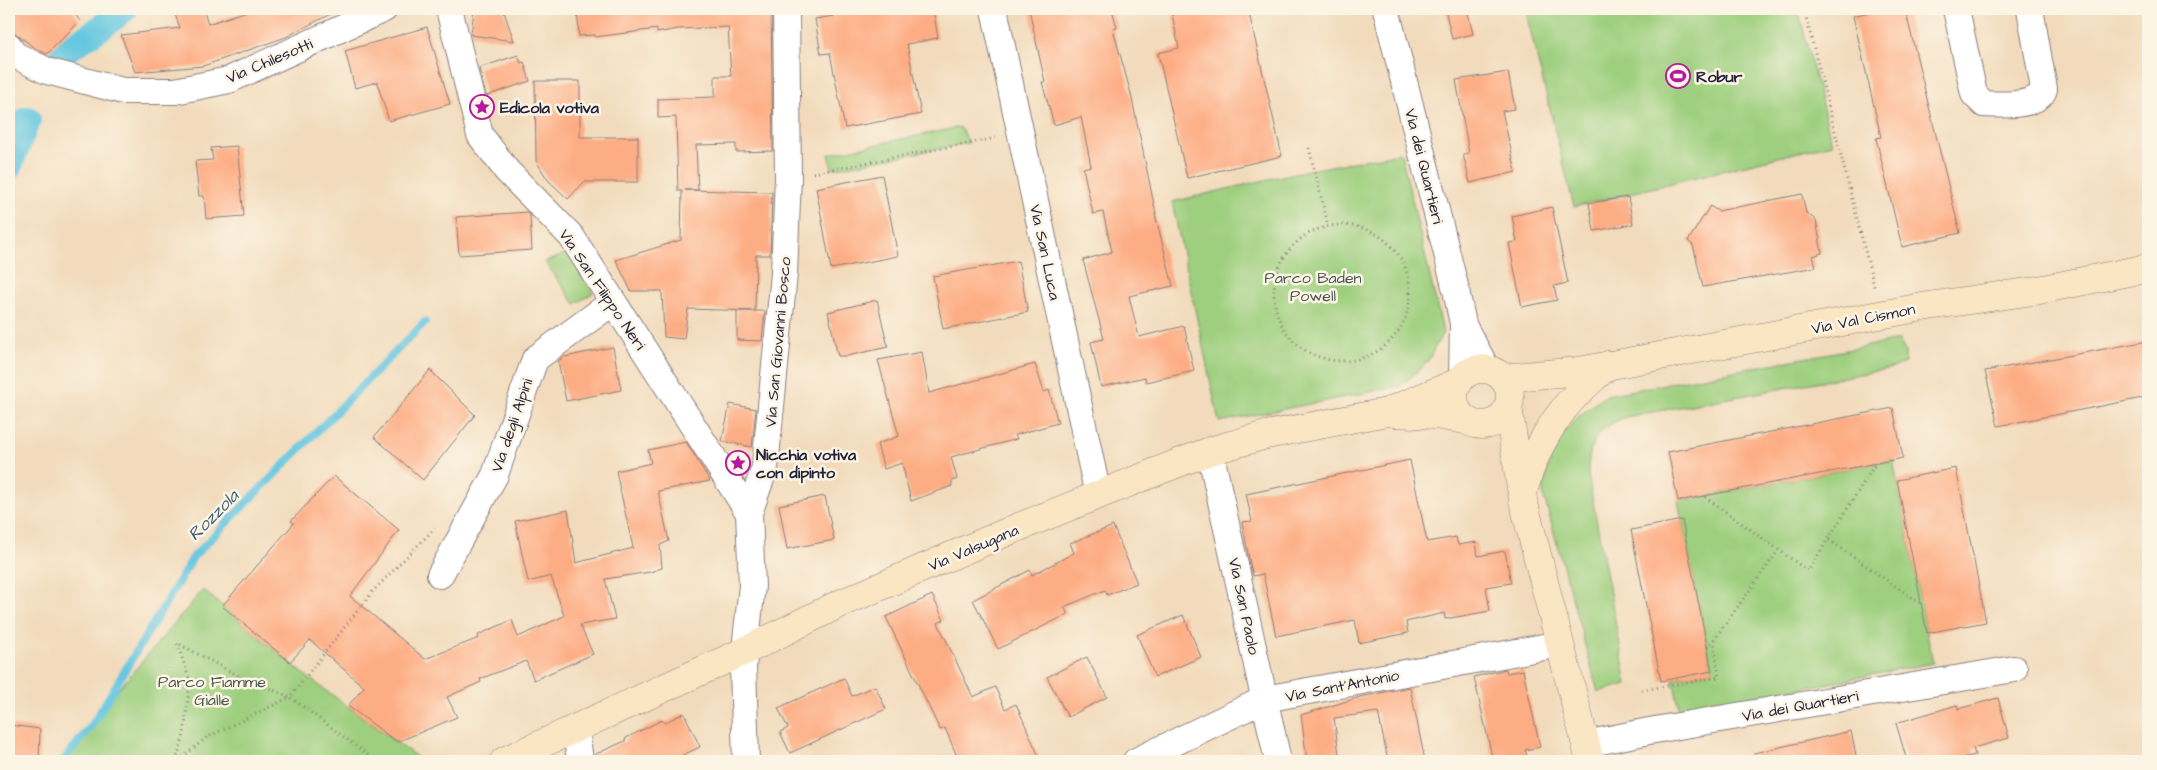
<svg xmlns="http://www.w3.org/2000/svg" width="2157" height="770" font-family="'Architects Daughter',sans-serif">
	<rect width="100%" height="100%" fill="#fcf5e5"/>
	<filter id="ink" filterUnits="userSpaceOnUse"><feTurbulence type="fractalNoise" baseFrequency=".02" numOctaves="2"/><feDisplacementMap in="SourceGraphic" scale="10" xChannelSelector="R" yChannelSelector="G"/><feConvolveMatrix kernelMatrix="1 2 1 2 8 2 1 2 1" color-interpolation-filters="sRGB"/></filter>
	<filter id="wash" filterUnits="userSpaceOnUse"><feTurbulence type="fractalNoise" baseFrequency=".0096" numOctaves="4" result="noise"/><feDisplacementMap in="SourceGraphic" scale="20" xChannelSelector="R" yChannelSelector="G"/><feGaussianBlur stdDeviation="1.12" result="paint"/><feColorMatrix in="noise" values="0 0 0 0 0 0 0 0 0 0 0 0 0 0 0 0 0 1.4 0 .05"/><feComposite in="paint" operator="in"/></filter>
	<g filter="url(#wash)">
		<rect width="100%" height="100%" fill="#f2dbbc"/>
		<g fill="#9dcf7e" stroke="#60785c">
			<path d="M1525,9H1798L1832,144L1574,207Z"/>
			<path d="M960,127L969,143L832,169L829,154Z"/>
			<path d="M1401,153L1443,332L1428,361L1401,386L1219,422L1172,202L1299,172Z"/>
			<path d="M568,253L593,293L575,304L545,262Z"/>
			<path d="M1899,340L1905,351V362L1893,368L1626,417C1596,428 1588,444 1588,475L1627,684L1598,692L1543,493C1551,443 1565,423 1607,395Z"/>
			<path d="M1893,460L1933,663L1680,712L1673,679L1712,671L1678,501Z"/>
			<path d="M203,590L305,675L418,758L410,761H62L98,713Z"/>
		</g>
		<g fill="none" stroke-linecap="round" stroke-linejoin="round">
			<path stroke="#62c6e0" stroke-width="8" d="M63,761L92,725L194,556L425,322"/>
			<g stroke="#62c6e0" stroke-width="26">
				<path d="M57,56L102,27L125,9"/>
				<path d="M9,167L28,119"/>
			</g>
		</g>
		<g id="blocks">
			<g fill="#fdad84">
				<path d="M9,9H71L80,21L47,54L35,48L12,31L9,20Z"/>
				<path d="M173,9H203L208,24L253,9H340L286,37L203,66L135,72L121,35L180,28Z"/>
				<path d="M474,9H503L514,41L471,35Z"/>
				<path d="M577,9H771L773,151L736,152V144L696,145L698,190H685L772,192L770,255H756L755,311L688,309L684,339L664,337L662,291H631L616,260L681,240L682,191H678L676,117L658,118V99L715,97V76H731L728,27L678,29L657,33V29L595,37V35L579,36Z"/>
				<path d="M833,9H933L938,38L907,44L921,114L845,128L830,53L821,54L815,19L834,16Z"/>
				<path d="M1029,9H1112L1117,28L1113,29L1131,94L1156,214H1155L1173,286L1129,296L1139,337L1184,326L1194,371L1146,382L1145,377L1101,387L1091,342L1104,339L1083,260L1112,252L1103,212L1093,214L1083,168L1091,166L1081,117L1054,125L1042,82H1045Z"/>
				<path d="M1171,9H1248L1282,156L1187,178L1158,53L1179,48Z"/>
				<path d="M1445,9H1467L1473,34L1452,39Z"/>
				<path d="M1882,9H1905L1960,233L1902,247L1876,138L1881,137L1853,16Z"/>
				<path d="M427,27L450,104L389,121L377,82L355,88L345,51Z"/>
				<path d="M518,55L521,63L524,62L530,81L486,96L479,68Z"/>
				<path d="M1508,72L1515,109L1502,111L1516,172L1470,183L1463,154L1469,153L1456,80Z"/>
				<path d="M535,81H580V137H638V182H584L568,199L548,180L536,161Z"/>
				<path d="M237,146L244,216L206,219L204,196H199L195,161L213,160L211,148Z"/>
				<path d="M882,175L898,256L831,269L816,188Z"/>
				<path d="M1802,194L1806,213L1816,220L1822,253L1813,256L1816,267L1703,287L1693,245L1688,241L1710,206L1718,211Z"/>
				<path d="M1628,197L1633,224L1594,231L1589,203Z"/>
				<path d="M1552,207L1568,283L1554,286L1557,300L1522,307L1509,243L1517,242L1512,216Z"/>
				<path d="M527,212L530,216L532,250L459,255L456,217Z"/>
				<path d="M1018,261L1028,312L943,329L933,276Z"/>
				<path d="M877,300L888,347L847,356H838L828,312Z"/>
				<path d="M737,311H765L762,341L737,340Z"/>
				<path d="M2148,341V397L1998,426L1985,371Z"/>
				<path d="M613,347L621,390L566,401L558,361L564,357Z"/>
				<path d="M922,352L929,393L1035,364L1044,392L1049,390L1058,423L1015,435L1017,439L951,457L957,479L952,481V486L911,501L902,463L884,469L877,444L899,436L878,360Z"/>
				<path d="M430,370L475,415L423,480L374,437Z"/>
				<path d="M730,404L756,409L752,447L722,441Z"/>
				<path d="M1893,408L1903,458L1678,501L1668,452Z"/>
				<path d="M686,442L710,481L658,491L669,541L660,545L662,568L650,572L605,579L615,619L580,625L593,654L534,680L526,661L480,679L481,682L447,697L457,717L397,742L348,706L364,687L310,640L290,662L222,606L294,523L291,521L334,476L399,530L350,596L425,659L479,638L478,635L512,620L518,637L564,616L551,576L528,582L515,521L568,510L576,563L633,548L616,471L651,463L648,450Z"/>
				<path d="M1410,460L1427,542L1456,537L1458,545L1476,542L1478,556L1505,551L1511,583L1486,587L1490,611L1445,619L1444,613L1406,622L1408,633L1359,643L1355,620L1276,636L1263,574L1253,576L1250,564L1242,522L1252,521L1246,494Z"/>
				<path d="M1956,468L1986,622L1927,633L1897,480Z"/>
				<path d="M825,496L834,540L787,549L779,505Z"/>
				<path d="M1682,520L1712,671L1661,681L1631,530Z"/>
				<path d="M1113,526L1137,583L1107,595L1105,590L1064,607L1068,614L998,649L973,600L1030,570L1032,575L1074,553L1070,543Z"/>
				<path d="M932,595L944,620L938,623L973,697L995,687L1005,709L1016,704L1041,761H959L945,728L940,730L886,617Z"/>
				<path d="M1183,615L1201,657L1155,677L1137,635Z"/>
				<path d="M1087,657L1107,697L1068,717L1047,677Z"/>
				<path d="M1506,669L1507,673L1523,670L1540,747L1525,750L1527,756L1504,761H1493L1474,677Z"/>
				<path d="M844,678L852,696L875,686L886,709L790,753L780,732L788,728L778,708Z"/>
				<path d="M1410,687L1425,761H1388L1378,712L1334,718L1340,761H1307L1301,715L1360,697Z"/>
				<path d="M1998,698L2009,738L1973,748L1975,755L1953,761H1907L1896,723L1957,705L1958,709Z"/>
				<path d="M684,713L700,747L670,761H595L594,755L625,741L626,738L662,720L664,723Z"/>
				<path d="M9,725L40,729L39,761H9Z"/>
				<path d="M1851,731L1857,761H1755L1754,753Z"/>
			</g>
		</g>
	</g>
	<g filter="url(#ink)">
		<use href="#blocks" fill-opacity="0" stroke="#8a7e7c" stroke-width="1"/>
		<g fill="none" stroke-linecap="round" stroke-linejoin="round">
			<defs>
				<g id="street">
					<path d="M449,9L480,135L507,171L571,236L749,513"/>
					<path d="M994,9L1098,495"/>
					<path d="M1386,9L1456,290L1463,324L1462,378"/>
					<path d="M1956,9L1974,94L1984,104C2000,105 2039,107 2044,89L2030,9"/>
					<path d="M9,46L13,54L47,71L123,91H175L229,80L384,9"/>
					<path d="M1464,327L1487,369"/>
					<path d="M1210,451L1278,761"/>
					<path d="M440,575L495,475L535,359L613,302"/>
					<path d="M576,729L580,761"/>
					<path d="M1586,744L1649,731L2014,669"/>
					<path d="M746,761L743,667L752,586L749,513L765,467L784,274L788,178L786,9"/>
					<path d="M1136,761L1265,699L1560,644"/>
				</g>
				<g id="secondary">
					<circle cx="1482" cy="397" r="28"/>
					<path d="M1503,378L1579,371L1928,306L2034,291L2148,268"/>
					<path d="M1508,407L1523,500L1590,761"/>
					<path d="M1394,413L1435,415L1466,420"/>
					<path d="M1523,493C1530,462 1546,431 1566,406C1578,391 1594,378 1608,365"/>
					<path d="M504,761L745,651L835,606L1009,531L1173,465L1210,451L1266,435L1387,412L1459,382"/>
				</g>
			</defs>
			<use href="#street" stroke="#8a7e7c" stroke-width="28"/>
			<use href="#secondary" stroke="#8a7e7c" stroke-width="29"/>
			<g stroke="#8a7e7c" stroke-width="3" stroke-dasharray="1 4" stroke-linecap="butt">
				<path d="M1804,9L1875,290"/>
				<path d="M1805,12L1819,9"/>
				<path d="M1309,148L1328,225"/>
				<path d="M813,173L996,138"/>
				<circle cx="1342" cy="293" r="68"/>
				<path d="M1705,497L1808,571L1876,463"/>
				<path d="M1829,540L1921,604"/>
				<path d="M1707,647L1713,641L1778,551"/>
				<path d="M1642,690L1719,677L1714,642"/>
				<path d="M176,761L184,735L190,681L177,643L239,676L290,697L206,738L178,761"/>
				<path d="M376,761L290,697L373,591L435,528"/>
			</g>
			<use href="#street" stroke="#fff" stroke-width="26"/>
			<use href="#secondary" stroke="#fbe6c4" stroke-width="28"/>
		</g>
	</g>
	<defs>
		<symbol id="stadium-ring" viewBox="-11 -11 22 22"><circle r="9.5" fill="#fcf5e5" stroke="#b5179e" stroke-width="1.5"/><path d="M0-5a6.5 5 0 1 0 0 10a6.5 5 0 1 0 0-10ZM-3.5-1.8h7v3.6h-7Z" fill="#b5179e"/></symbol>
		<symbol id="sight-ring" viewBox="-11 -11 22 22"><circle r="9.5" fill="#fcf5e5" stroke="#b5179e" stroke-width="1.5"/><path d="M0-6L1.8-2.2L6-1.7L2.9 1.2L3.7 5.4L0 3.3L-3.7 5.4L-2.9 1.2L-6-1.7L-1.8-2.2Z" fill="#b5179e"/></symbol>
	</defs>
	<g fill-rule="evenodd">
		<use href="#stadium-ring" x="1664" y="62" width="28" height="28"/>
		<use href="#sight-ring" x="468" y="93" width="28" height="28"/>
		<use href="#sight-ring" x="724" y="449" width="28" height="28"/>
	</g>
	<g text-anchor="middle" stroke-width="5" stroke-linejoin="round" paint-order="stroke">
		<g font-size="16" fill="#22223b" stroke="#fcf5e5">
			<text transform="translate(269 60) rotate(-23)" y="6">Via Chilesotti</text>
			<text transform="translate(1425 166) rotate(76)" y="6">Via dei Quartieri</text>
			<text transform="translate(1046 252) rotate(78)" y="6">Via San Luca</text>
			<text transform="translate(603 289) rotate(56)" y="6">Via San Filippo Neri</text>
			<text transform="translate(1863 318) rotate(-11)" y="6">Via Val Cismon</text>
			<text transform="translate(777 342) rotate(-85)" y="6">Via San Giovanni Bosco</text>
			<text transform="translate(511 425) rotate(-71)" y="6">Via degli Alpini</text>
			<text transform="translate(973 547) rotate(-23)" y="6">Via Valsugana</text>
			<text transform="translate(1245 606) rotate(78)" y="6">Via San Paolo</text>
			<text transform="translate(1342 685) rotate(-11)" y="6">Via Sant'Antonio</text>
			<text transform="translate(1800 705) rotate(-10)" y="6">Via dei Quartieri</text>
		</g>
		<g font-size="16" font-weight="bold" fill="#22223b" stroke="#fcf5e5" text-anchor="start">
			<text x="1696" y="82">Robur</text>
			<text x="500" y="113">Edicola votiva</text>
			<text x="756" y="460">Nicchia votiva<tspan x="756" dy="18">con dipinto</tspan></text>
		</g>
		<g font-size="16" fill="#47564f" stroke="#fcf5e5">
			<text x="1313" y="283">Parco Baden<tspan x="1313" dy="18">Powell</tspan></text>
			<text x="212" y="687">Parco Fiamme<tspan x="212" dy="18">Gialle</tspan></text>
		</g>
		<g font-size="18" font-style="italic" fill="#385b75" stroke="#fcf5e5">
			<text transform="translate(213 515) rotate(-45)" y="6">Rozzola</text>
		</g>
	</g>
	<rect width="2157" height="770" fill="none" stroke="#fcf5e5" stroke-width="30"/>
</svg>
